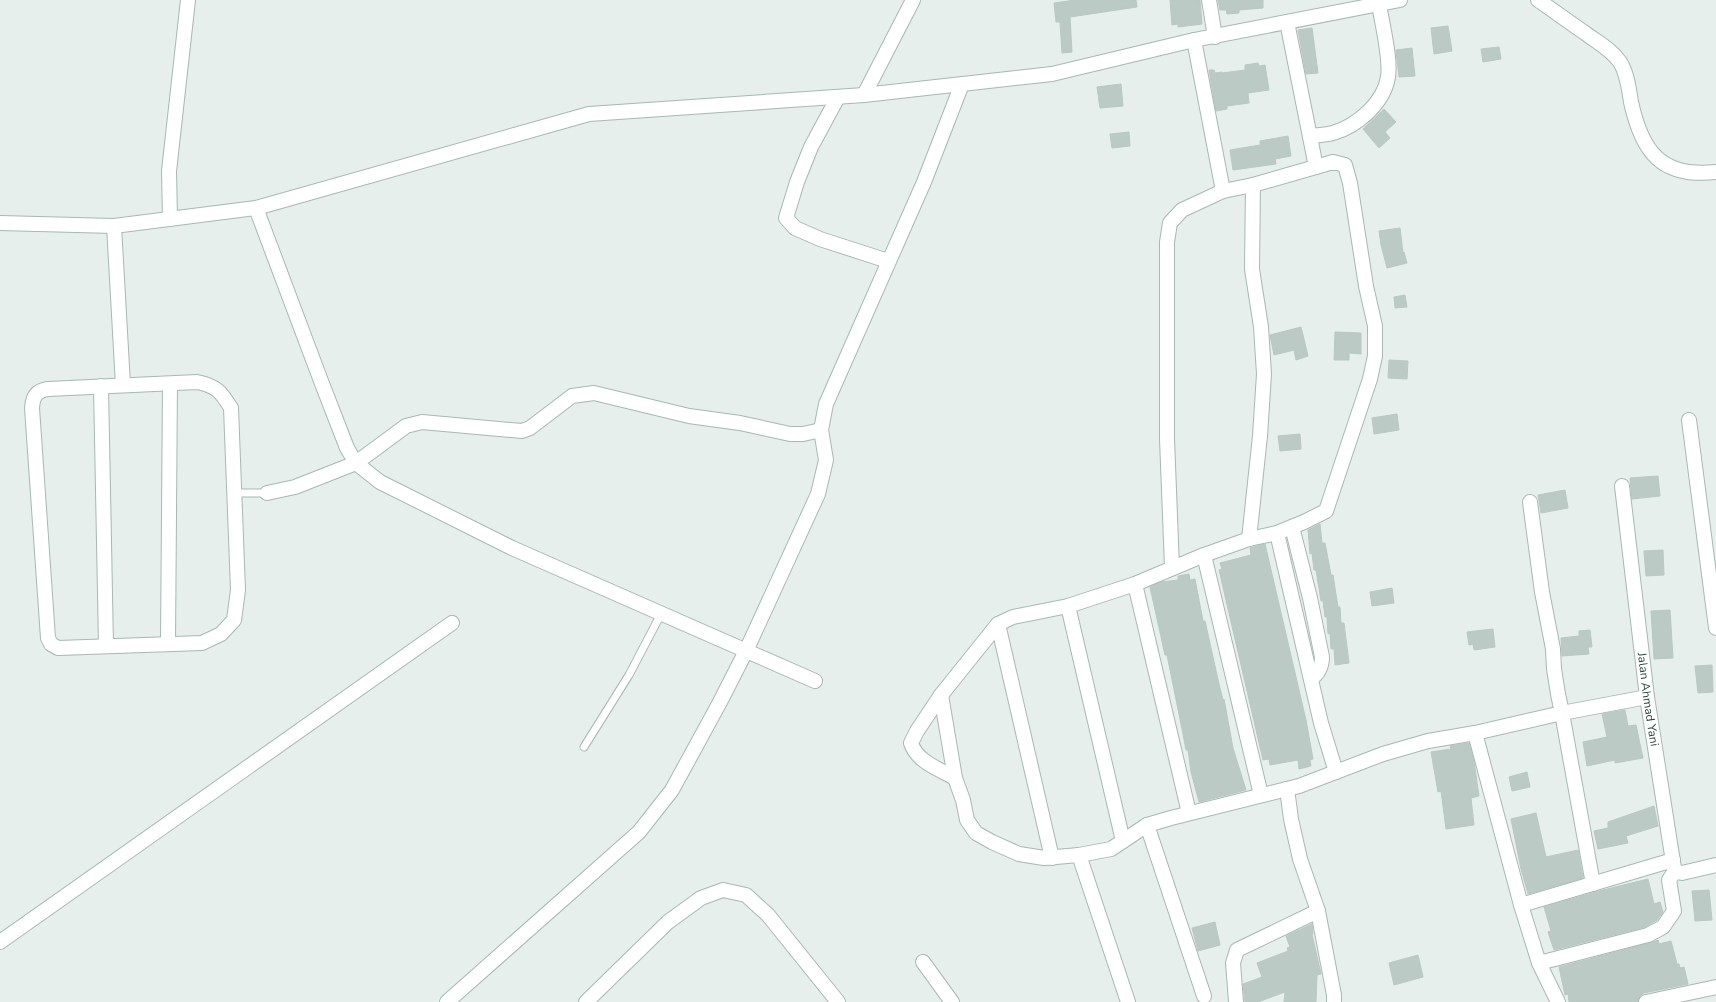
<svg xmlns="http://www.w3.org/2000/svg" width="1716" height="1002" font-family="'Nunito Sans',sans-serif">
	<rect width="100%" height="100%" fill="#e6efeb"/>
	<g fill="#bbcac4" stroke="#b8c9c2">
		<path d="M1075,0H1136L1137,7L1070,17L1072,52L1062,53L1060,22H1056L1054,3Z"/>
		<path d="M1170,0H1200L1202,24L1178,27V24L1172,25Z"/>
		<path d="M1218,0H1263V8L1239,10V13L1227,14L1226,10H1220Z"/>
		<path d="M1448,26L1452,51L1434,54L1431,28Z"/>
		<path d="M1312,28L1318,73L1306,74L1298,30Z"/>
		<path d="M1499,47L1501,59L1483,62L1481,49Z"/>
		<path d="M1412,48L1415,76L1399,77L1396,50Z"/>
		<path d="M1258,63L1259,66L1265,65L1269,90L1248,93L1249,103L1227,106V109L1216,111L1209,70H1214L1215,73L1222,72V73L1245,70V65Z"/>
		<path d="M1121,84L1123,106L1100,108L1097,87Z"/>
		<path d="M1384,109L1396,122L1385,132L1390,138L1379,148L1363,129Z"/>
		<path d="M1129,132L1130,146L1112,148L1110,134Z"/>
		<path d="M1288,136L1291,156L1275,159L1276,164L1233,170L1230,150L1260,145V141Z"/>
		<path d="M1400,228L1403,253L1404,252L1407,263L1387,268L1381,245L1379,231Z"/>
		<path d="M1405,295L1407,307L1395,308L1394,297Z"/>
		<path d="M1301,327L1308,356L1296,360L1294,350L1274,355L1270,335Z"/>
		<path d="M1335,332L1361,333V354L1349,353V360H1334Z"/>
		<path d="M1389,360L1408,361L1407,379L1388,378Z"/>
		<path d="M1397,414L1399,430L1374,434L1372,418Z"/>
		<path d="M1300,434L1301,449L1280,451L1278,436Z"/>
		<path d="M1658,476L1660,496L1632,499L1630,478Z"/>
		<path d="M1565,490L1568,508L1541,513L1538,495Z"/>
		<path d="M1320,524L1322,543H1325L1331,575H1333L1338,607H1340L1341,623H1344L1349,663L1335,665L1334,649H1331L1330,633L1328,634L1327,617H1325L1323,601H1321L1316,570H1314L1312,553L1310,554L1308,530Z"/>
		<path d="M1265,544L1306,720L1313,759L1310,760L1311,766L1299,769L1298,760L1270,765L1269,759L1263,760L1219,570L1222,569L1220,563L1251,555L1250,548Z"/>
		<path d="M1663,550L1664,575L1646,576L1644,551Z"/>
		<path d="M1189,574L1190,580L1195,579L1203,621H1205L1219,684L1223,700L1224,699L1233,748L1246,790L1199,802L1191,772L1188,750H1186L1183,734L1167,655H1165L1150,587L1161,582L1178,580V576Z"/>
		<path d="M1392,588L1394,603L1372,606L1370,592Z"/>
		<path d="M1670,610L1673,658L1654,659L1651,611Z"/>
		<path d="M1493,629L1495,647L1474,650L1473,644L1469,645L1467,632Z"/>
		<path d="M1590,630L1592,647H1588L1589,654L1562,656L1561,638L1579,636V631Z"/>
		<path d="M1712,665L1713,692L1698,693L1695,666Z"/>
		<path d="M1625,710L1628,726L1636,725L1643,758L1615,763V760L1587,766L1583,742L1607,737L1602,714Z"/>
		<path d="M1469,743L1474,762L1479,796L1471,798L1474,825L1446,829L1441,791L1438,792L1431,752L1451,749L1450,746Z"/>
		<path d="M1527,772L1530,787L1512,791L1509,777Z"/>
		<path d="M1654,806L1658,826L1626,836L1628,843L1598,849L1594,831L1608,828V822Z"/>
		<path d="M1536,813L1546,857L1578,850L1583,878L1528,894L1521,869L1511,819Z"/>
		<path d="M1648,879L1654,904L1660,902L1663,912L1657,920L1645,927L1554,950L1548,932L1551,931L1544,907L1599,891Z"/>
		<path d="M1709,890L1712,920L1695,921L1692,891Z"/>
		<path d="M1215,922L1220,945L1198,951L1192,928Z"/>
		<path d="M1312,924L1313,934H1312L1321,974L1317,975L1316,1002H1284L1285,992L1258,1002H1245L1243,984L1262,977L1257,963L1288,951L1287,948L1290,947L1286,936Z"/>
		<path d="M1658,940L1659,944L1671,941L1677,964H1679L1680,968L1684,967L1688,984L1644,993L1640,996L1638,1001L1633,1002H1569L1568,994L1565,995L1559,967L1650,943Z"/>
		<path d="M1418,955L1423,977L1394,985L1389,963Z"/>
	</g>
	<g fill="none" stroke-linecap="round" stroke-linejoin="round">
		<defs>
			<g id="service">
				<path d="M234,493H267"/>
				<path d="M584,747L629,675L661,614"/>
			</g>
			<g id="minor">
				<path d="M1209,0L1215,37"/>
				<path d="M1538,0C1554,11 1569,22 1585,33C1597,42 1611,49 1620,62C1627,73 1629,89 1631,102C1642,152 1661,178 1716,172"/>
				<path d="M1287,22L1316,167"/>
				<path d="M1194,40L1223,191"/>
				<path d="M864,95L913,0"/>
				<path d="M838,97L811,147L797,182L786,218L795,228L820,239L888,261"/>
				<path d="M1310,136C1317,135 1326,135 1333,133C1357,126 1384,103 1388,77C1391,58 1382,24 1379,4"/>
				<path d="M256,208L321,381L347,448L356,463L380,482L512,548L815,681"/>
				<path d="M170,219L169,171L188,0"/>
				<path d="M0,223L114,226L256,208L589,114L864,95L1052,74L1194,40L1400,0"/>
				<path d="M114,226L123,385"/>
				<path d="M197,382C217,386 221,392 231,408L238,590L234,620L221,634L202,643L58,648L51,644L48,638L32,408C33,396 36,391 48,389Z"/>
				<path d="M101,386L106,646"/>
				<path d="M1689,420L1716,628"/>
				<path id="s1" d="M1622,486L1647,697L1674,868L1677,872L1682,873L1716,865"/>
				<path d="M267,493L295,487L356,463L406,426L422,422L522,431L530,428L572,396L594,393L689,416L740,423L790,434H803L821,430"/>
				<path d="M1530,502L1542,592L1553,649L1554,669L1558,694L1562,713L1593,884"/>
				<path d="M1292,527L1310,598L1322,657C1322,667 1319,673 1311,679"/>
				<path d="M1277,533L1321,723L1336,772"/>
				<path d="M1249,539L1260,436L1264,374L1261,327L1252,269L1253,185"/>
				<path d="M1204,555L1261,795"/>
				<path d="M1172,567L1167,439V242L1170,223L1182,210L1223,191L1253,185L1333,162L1345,165L1350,183L1366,286L1375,326V356L1370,379L1326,511L1304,522L1277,533L1249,539L1204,555L1135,584L1068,606L1013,617L998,624L941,695L917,731L911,743C917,762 939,769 955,778L963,800L967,820L976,833L992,842L1019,854L1044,858L1079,855L1111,849L1147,825L1171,818L1299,786L1383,754L1428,741L1475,733L1562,713L1647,697"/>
				<path d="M1135,584L1189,813"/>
				<path d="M1068,606L1123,841"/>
				<path d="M998,624L1052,858"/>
				<path d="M168,643L170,384"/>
				<path d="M941,695L955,778"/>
				<path d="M1475,733L1521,905"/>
				<path d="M1287,789L1291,819L1300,859L1318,911L1334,995V1002"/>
				<path d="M1147,825L1204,996"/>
				<path d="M1079,855L1128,1002"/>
				<path d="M0,942L452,623"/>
				<path d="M923,962L952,1002"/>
				<path d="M1539,963L1648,935L1663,927L1674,911L1669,880L1673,874L1677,872"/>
				<path d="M447,1002L639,832L672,790L720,702L746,651L818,494L826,460L821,430L826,404L924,182L962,84"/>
				<path d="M586,1002L668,922L701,898L723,890L746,895L768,915L838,1002"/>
				<path d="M1236,1002L1233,963L1237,950L1318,911"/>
				<path d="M1558,1002L1539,963L1521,905L1673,860"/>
				<path d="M1646,1002L1716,987"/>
			</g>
		</defs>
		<use href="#service" stroke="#a8b8b2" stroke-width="9"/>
		<use href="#minor" stroke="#a8b8b2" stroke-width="16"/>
		<use href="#service" stroke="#fff" stroke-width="7"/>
		<use href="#minor" stroke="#fff" stroke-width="14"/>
	</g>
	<g text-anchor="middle" stroke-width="4" stroke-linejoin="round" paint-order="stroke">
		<g font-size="12" fill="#24423a" stroke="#f7fbf9">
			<text dy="4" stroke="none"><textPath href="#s1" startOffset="215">Jalan Ahmad Yani</textPath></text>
		</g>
	</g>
</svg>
